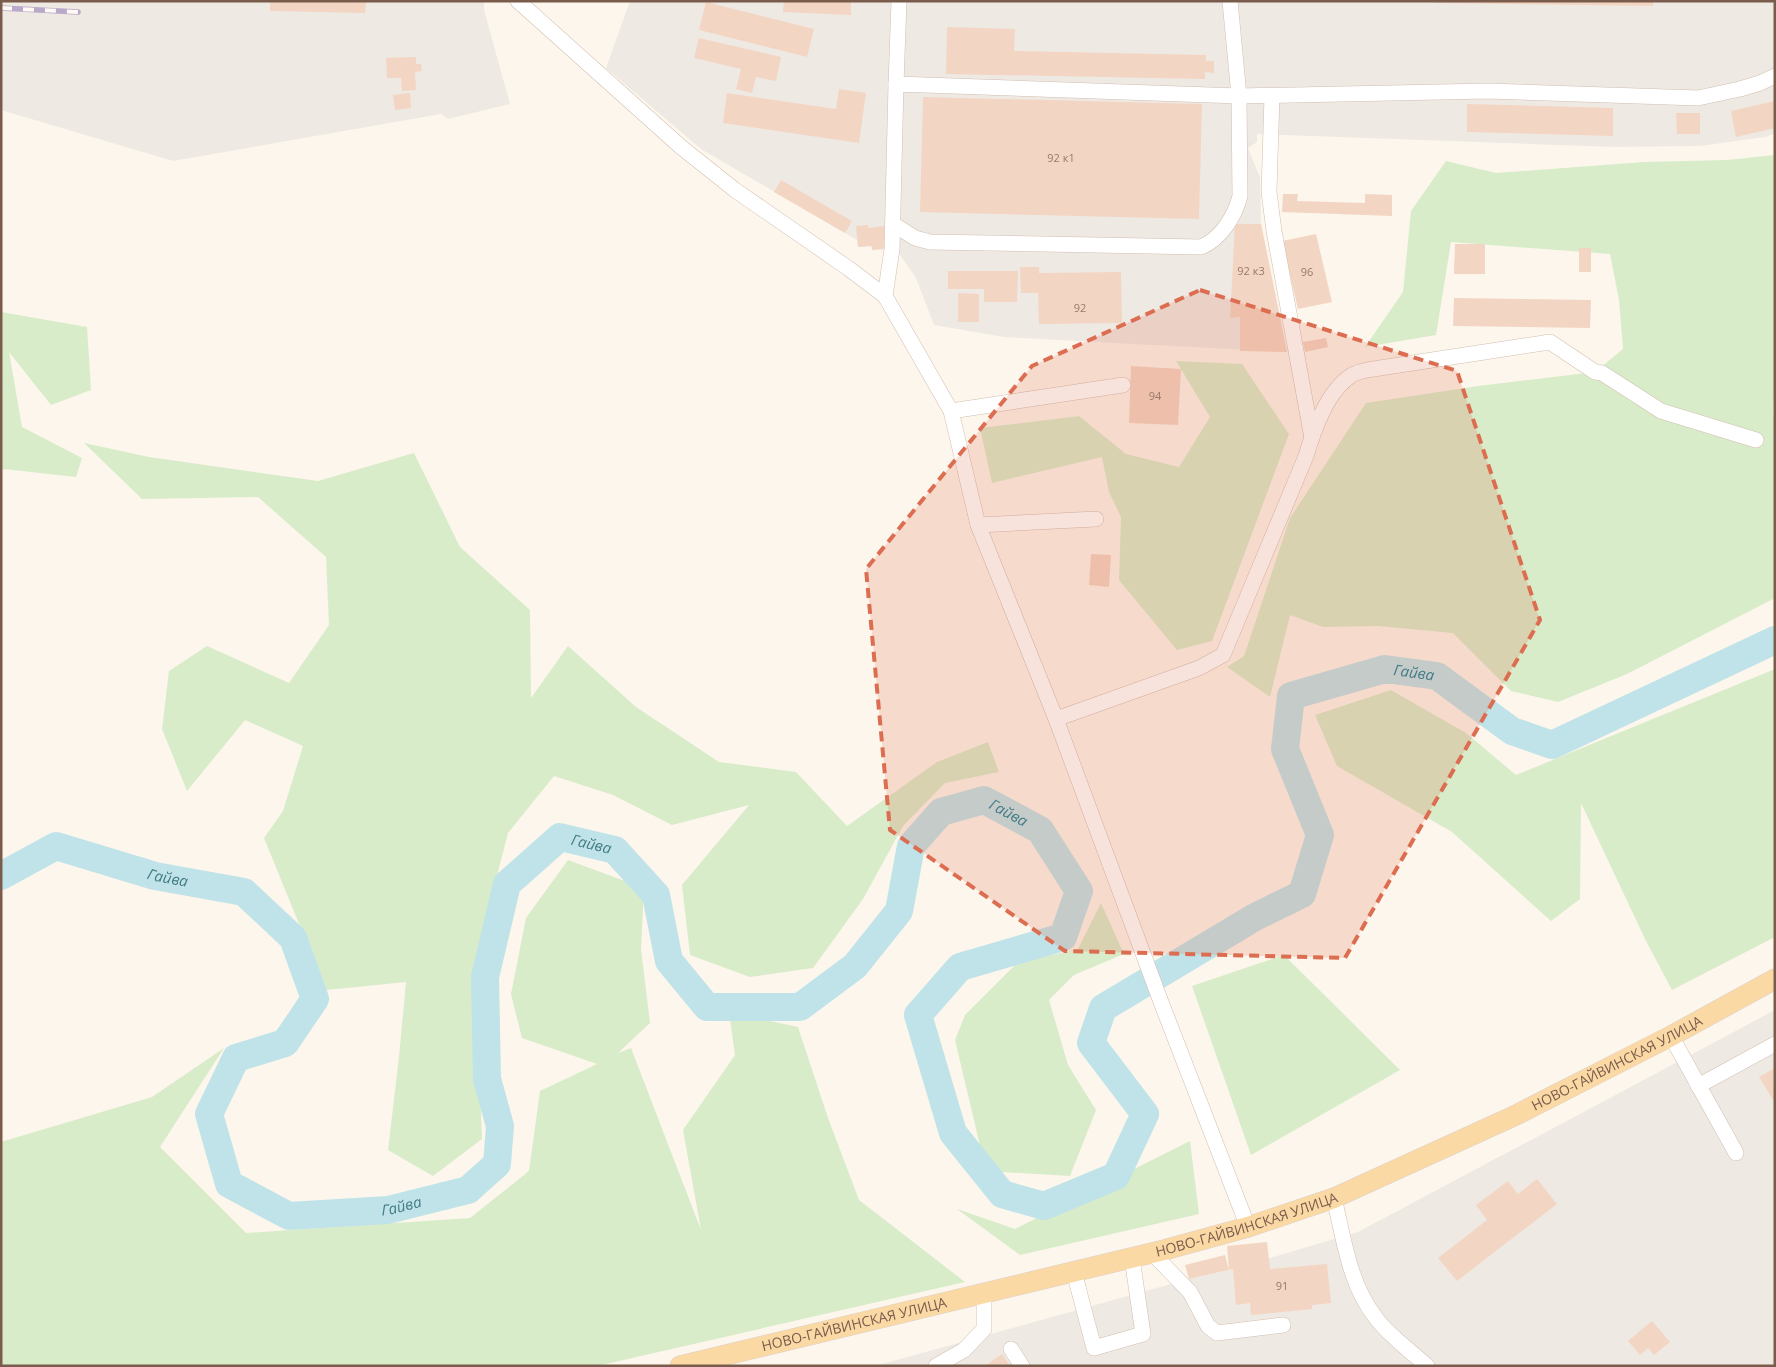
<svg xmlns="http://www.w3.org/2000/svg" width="1776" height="1367" font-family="'Open Sans',sans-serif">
	<rect width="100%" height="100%" fill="#fdf6ec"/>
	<g fill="#efe9e4">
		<path d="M1,1H484V10L510,104L448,119L441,114L173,161L1,110Z"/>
		<path d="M630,1H1775V133L1765,137L1700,146L1614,147L1257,134V142L1248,148L1260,178L1261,224L1287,352L1004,337L934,325L916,278L896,249L872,250L871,246L858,247L857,240L701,149L606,68Z"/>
		<path d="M1775,1010V1366H875L1189,1279L1233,1269L1358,1232Z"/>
	</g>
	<g fill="#d8ecc9">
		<path d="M1775,155V360L1773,416L1775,417V598L1627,674L1558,702L1511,691L1453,633L1378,626L1323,627L1290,615L1270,697L1227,667L1244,656L1290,518L1366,403L1478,386L1595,372L1623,349L1619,300L1610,254L1451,242L1436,335L1365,347L1403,292L1411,211L1446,161L1496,173L1644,162L1727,160Z"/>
		<path d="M1,312L87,327L91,390L51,405L9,352L22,427L82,458L76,477L4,469L1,471Z"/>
		<path d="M1176,361L1242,364L1289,434L1212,641L1177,650L1119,580L1121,517L1109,492L1102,457L992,483L980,428L1079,416L1126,454L1179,467L1210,417Z"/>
		<path d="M84,443L149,457L318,481L414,453L460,547L530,610L531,698L568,646L636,707L719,762L796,772L847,826L937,762L988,742L999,772L945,783L903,826L863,899L813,968L750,977L690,955L682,885L749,805L672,825L613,795L554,776L508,833L475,960L482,1139L433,1176L388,1150L399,1057L406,982L326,990L264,838L283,811L303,746L245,720L187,791L162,729L169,671L207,646L289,683L329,625L326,557L258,497L142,499Z"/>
		<path d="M1775,669V937L1672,990L1646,941L1581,803L1580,899L1551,921L1452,832L1337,766L1315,715L1391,690L1466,733L1516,775Z"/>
		<path d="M568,860L644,888L641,949L650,1023L618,1053L631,1048L701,1230L683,1130L735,1055L729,1012L798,1027L828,1118L859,1200L965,1282L597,1366H1V1142L152,1097L224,1048L160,1147L246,1233L470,1218L529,1171L540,1091L597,1064L522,1038L511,994L526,918Z"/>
		<path d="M1101,903L1124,954L1074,975L1049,1000L1068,1065L1096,1110L1070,1176L986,1171L955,1040L965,1015L1017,963L1078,949Z"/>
		<path d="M1284,955L1400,1070L1251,1155L1192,986Z"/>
		<path d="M1190,1141L1199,1214L1020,1255L957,1209L1015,1229Z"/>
	</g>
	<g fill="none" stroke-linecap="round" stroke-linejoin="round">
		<path stroke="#bfe3e8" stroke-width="28" id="s1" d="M1,876L56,846L155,876L244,892L293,938L315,999L285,1043L236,1058L209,1114L229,1184L289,1216L388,1210L468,1190L497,1164L500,1126L487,1079L485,977L507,884L560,837L615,850L656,895L669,961L707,1007H800L855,966L899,911L911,846L941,812L984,800L1040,830L1079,891L1063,937L960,967L918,1015L953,1133L1002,1194L1044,1206L1116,1176L1145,1114L1091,1043L1103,1008L1255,917L1302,894L1320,835L1285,749L1291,696L1385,669L1437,676L1512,731L1552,745L1775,640"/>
	</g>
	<g fill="#f3d5c3">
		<path d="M270,1H366L365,13L270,11Z"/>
		<path d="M784,1H851V15L783,12Z"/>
		<path d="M1434,1H1653V6L1434,3Z"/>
		<path d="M706,2L814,29L807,57L699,30Z"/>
		<path d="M947,27L1015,29L1014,51L1206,55V61H1214V73L1205,72V79L946,74Z"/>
		<path d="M699,38L781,57L776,81L756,77L752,93L736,89L741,69L694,58Z"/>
		<path d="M416,57V64H421L422,71L415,72L416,90L402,91L401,78H387L386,58Z"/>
		<path d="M839,89L866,93L859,143L723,123L727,93L836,109Z"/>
		<path d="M410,93L411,108L395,110L393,95Z"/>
		<path d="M923,97L1202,104L1199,219L920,212Z"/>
		<path d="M1775,101V128L1736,137L1731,111Z"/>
		<path d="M1467,104L1613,108V136L1467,132Z"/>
		<path d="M1676,113H1700V134H1677Z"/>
		<path d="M781,180L852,221L845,233L774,192Z"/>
		<path d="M1283,194H1298L1297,201L1365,203V194L1392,195V216L1282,212Z"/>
		<path d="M1235,224H1261L1287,352L1240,351V317L1230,318Z"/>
		<path d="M868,225V228L884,226L885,232H888L889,248L872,250V246L858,247L856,226Z"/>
		<path d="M1316,234L1332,302L1298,309L1282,241Z"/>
		<path d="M1455,244H1485V274H1454Z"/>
		<rect x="1579" y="248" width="12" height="24"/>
		<path d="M1020,267H1039V273L1121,272L1122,323L1039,324L1038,293H1021Z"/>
		<path d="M948,271H1018L1017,302H984V289H948Z"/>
		<path d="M958,293L979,294V322H958Z"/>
		<path d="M1454,298L1591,300L1590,328L1453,326Z"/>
		<path d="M1326,338L1328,347L1305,352L1303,342Z"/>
		<path d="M1131,366L1181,369L1178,425L1129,423Z"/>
		<path d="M1091,554L1111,555L1109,587L1089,585Z"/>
		<path d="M1775,1068V1103L1759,1077Z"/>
		<path d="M1537,1179L1557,1204L1457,1281L1438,1258L1487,1220L1476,1205L1508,1181L1518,1194Z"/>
		<path d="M1267,1242L1270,1269L1327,1264L1331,1303L1312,1305V1309L1251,1315L1250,1303L1236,1305L1233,1269L1189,1279L1185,1265L1225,1255L1229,1270L1227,1246Z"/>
		<path d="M1652,1321L1670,1342L1654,1355L1648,1348L1640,1355L1628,1341Z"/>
		<path d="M1002,1354L1010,1366H985Z"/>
	</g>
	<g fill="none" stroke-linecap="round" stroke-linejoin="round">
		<defs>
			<g id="minor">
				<path d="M518,1L681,147L735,190L848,268L885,296L951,411L978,525L1056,719L1161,1002L1248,1227"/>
				<path d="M896,84L899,1"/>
				<path d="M1272,96L1269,192L1274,231L1312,438"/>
				<path d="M893,224L915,238L930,242L1201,247C1221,239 1235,216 1240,196L1239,96L1230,1"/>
				<path d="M885,296L892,249L896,84L1239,96L1488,91L1698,98L1740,89L1760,83L1775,76"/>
				<path d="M951,411L1123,385"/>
				<path d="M978,525L1096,519"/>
				<path d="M1056,719L1199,668L1223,655L1306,456C1314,429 1327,391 1352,375C1357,372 1362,371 1367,370L1550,342L1595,372L1602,373L1661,411L1756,440"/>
				<path d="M1671,1036L1736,1153"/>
				<path d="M1698,1086L1775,1044"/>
				<path d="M1334,1198C1344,1239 1349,1284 1376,1318C1387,1334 1412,1352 1427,1366"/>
				<path d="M1152,1253L1190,1292L1208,1326L1217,1333L1283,1325"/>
				<path d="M1074,1272L1094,1348L1143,1334L1132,1258"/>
				<path d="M1011,1349L1022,1366"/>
				<path d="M936,1366L964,1350L984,1329V1294"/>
			</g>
			<g id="major">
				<path id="s2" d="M680,1366L1164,1250L1248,1227L1334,1198L1514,1116L1671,1036L1775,979"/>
			</g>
		</defs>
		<use href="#minor" stroke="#d1beb0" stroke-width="16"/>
		<use href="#major" stroke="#dad1cd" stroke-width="21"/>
		<use href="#minor" stroke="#fff" stroke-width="15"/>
		<use href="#major" stroke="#fbd9a5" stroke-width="20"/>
		<defs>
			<path id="rail" d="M1,8L78,12"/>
		</defs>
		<use href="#rail" stroke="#b9a8c9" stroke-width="5.5"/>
		<use href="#rail" stroke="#fffaf3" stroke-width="4" stroke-dasharray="11" stroke-linecap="butt"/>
	</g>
	<path fill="#dc6d51" fill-opacity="0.2" stroke="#dc6d51" stroke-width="4" stroke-dasharray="10 6" stroke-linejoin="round" d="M1200,290L1457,371L1540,620L1345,958L1065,951L890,830L866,569L1032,366Z"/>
	<g text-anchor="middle" stroke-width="4" stroke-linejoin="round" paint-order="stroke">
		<g font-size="11" fill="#987a6a">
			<text x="1061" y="162">92 к1</text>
			<text x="1251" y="275">92 к3</text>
			<text x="1307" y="276">96</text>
			<text x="1080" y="312">92</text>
			<text x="1155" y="400">94</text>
			<text x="1282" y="1290">91</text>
		</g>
		<g font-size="14" fill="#7a5c4d" stroke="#fffaf3">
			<text dy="5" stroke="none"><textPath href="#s2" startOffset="989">НОВО-ГАЙВИНСКАЯ УЛИЦА</textPath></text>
			<text dy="5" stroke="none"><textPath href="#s2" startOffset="584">НОВО-ГАЙВИНСКАЯ УЛИЦА</textPath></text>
			<text dy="5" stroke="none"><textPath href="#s2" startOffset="179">НОВО-ГАЙВИНСКАЯ УЛИЦА</textPath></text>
		</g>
		<g font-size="15" font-style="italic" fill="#437c86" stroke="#fffaf3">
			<text dy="5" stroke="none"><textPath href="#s1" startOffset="3342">Гайва</textPath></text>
			<text dy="5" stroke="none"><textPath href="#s1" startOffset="1932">Гайва</textPath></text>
			<text dy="5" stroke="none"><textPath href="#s1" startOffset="1304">Гайва</textPath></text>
			<text dy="5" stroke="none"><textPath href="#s1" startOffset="179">Гайва</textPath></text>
			<text dy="5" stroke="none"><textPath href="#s1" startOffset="809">Гайва</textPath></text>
		</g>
	</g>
	<rect width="1776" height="1367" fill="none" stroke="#7a5c4d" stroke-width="5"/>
</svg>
